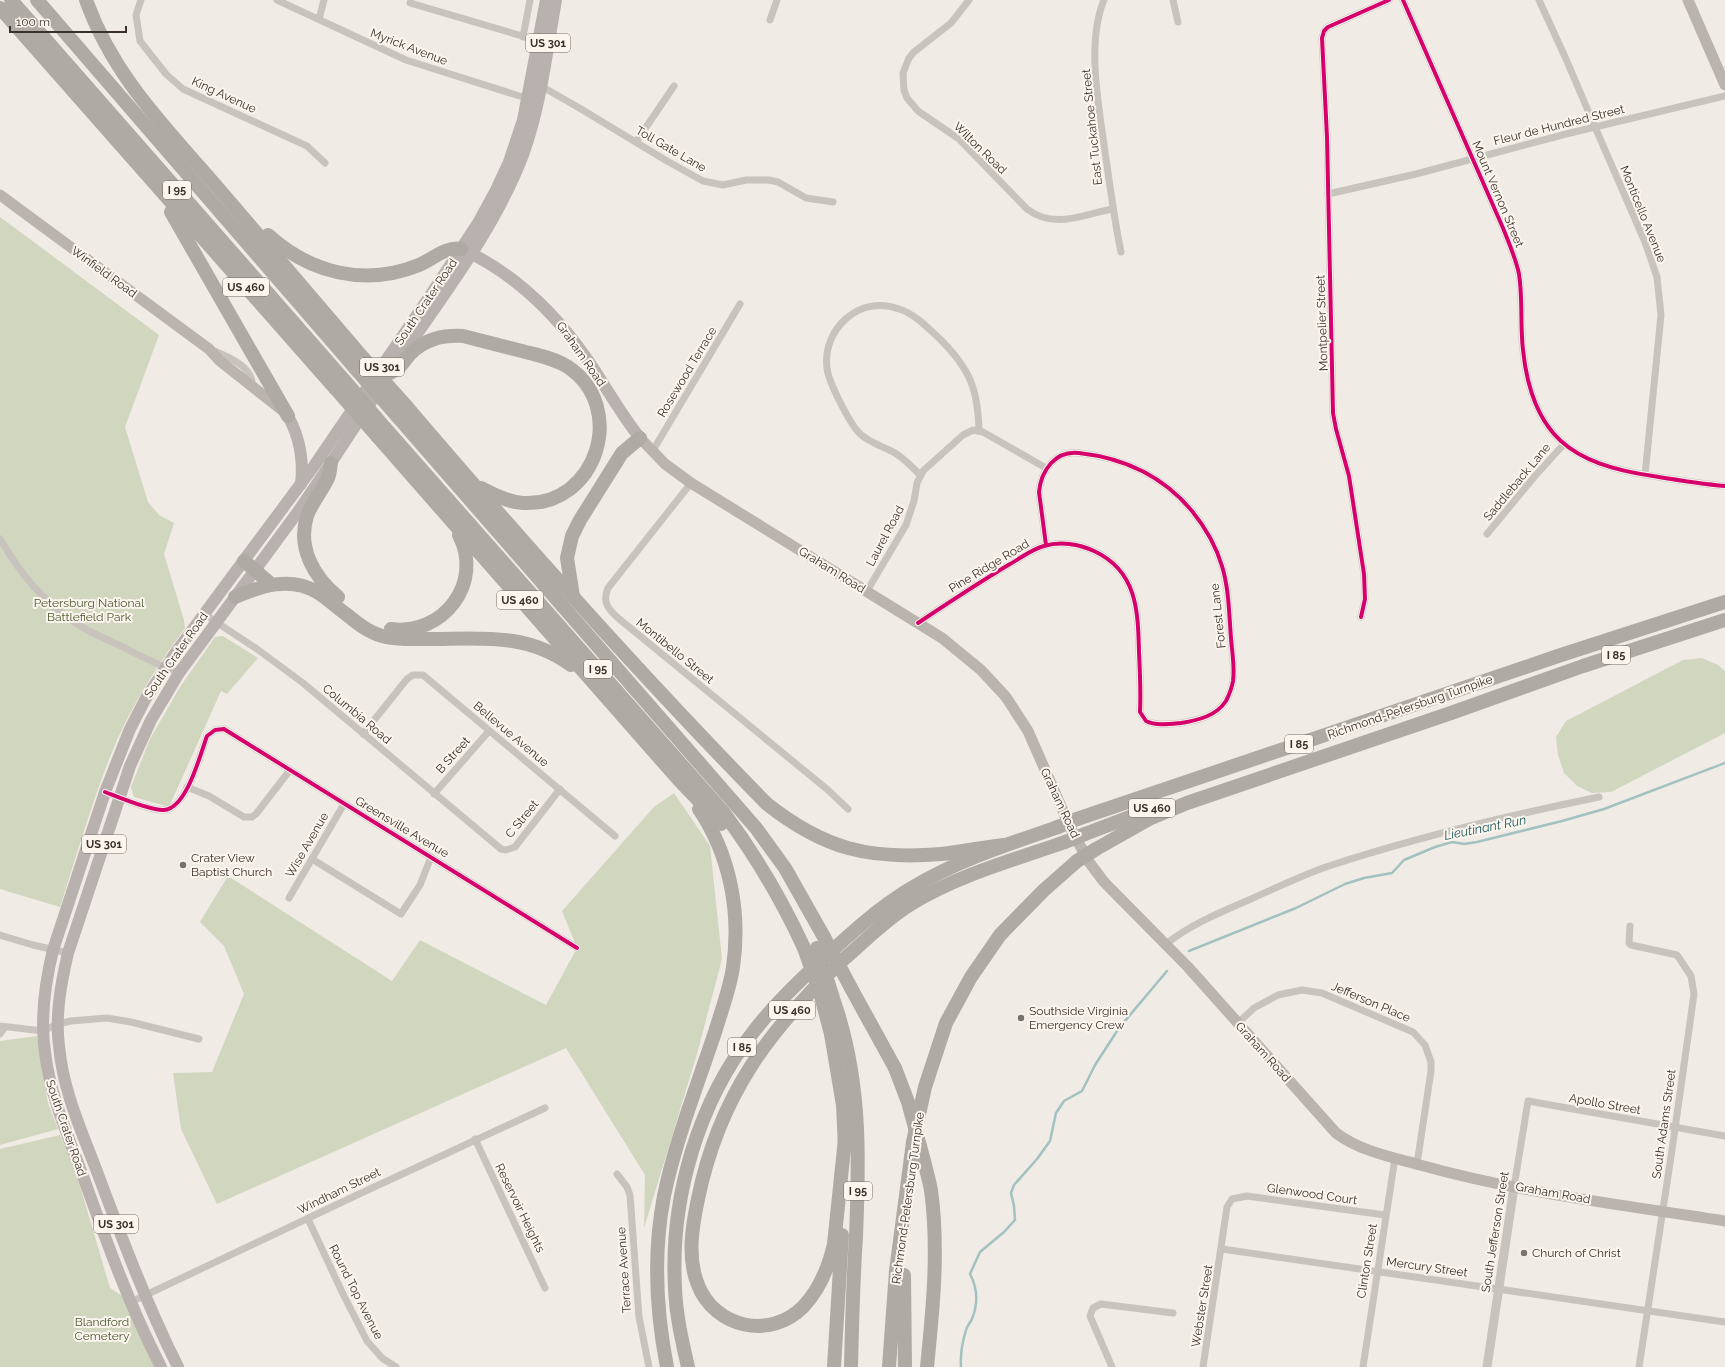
<svg xmlns="http://www.w3.org/2000/svg" width="1725" height="1367" font-family="Raleway,sans-serif">
	<rect width="100%" height="100%" fill="#f0ebe5"/>
	<g fill="#d1d6bf">
		<path d="M0,217L159,335L125,427L148,502L159,515L174,523L164,554L184,620L185,628C159,663 135,700 117,740C94,794 78,851 60,907L0,889Z"/>
		<path d="M223,636L258,658L227,694L221,691L169,807L134,797L131,787L150,739L180,687L215,637Z"/>
		<path d="M1702,658L1718,665L1725,671V733L1611,792L1592,793L1577,786L1564,773L1558,755L1556,737L1566,721L1683,660Z"/>
		<path d="M674,793L710,846L722,959L697,1054L644,1228L645,1175L566,1048L217,1204L181,1129L173,1073L212,1072L244,994L224,946L200,922L228,876L392,981L420,940L546,1005L577,948L562,911L654,807Z"/>
		<path d="M37,1036L48,1103L58,1129L0,1145V1041Z"/>
		<path d="M60,1135L75,1169L110,1288L131,1302L165,1367H0V1149Z"/>
	</g>
	<g fill="none" stroke-linecap="round" stroke-linejoin="round">
		<g stroke="#a1c2c1" stroke-width="2.5">
			<path d="M1189,951L1296,908L1345,884L1364,878L1392,873L1404,860L1435,847L1452,842L1464,844L1477,842L1562,821L1604,809L1725,763"/>
			<path d="M961,1367C960,1354 962,1343 966,1330C967,1326 970,1323 972,1319C978,1304 978,1289 970,1274L980,1252L1004,1232L1015,1220L1014,1206L1011,1193L1014,1185L1037,1159L1050,1141L1056,1113L1064,1101L1082,1091L1095,1065L1119,1028L1167,971"/>
		</g>
		<g stroke="#c9c3be" stroke-width="7">
			<path d="M141,0L136,15L140,41L166,74L183,89L307,146L325,163"/>
			<path d="M277,0L406,60L529,99"/>
			<path d="M969,0L951,23L914,52L909,58L903,73L904,90L907,98L918,111L959,139L1027,209C1055,230 1083,214 1113,209"/>
			<path d="M1104,0C1086,43 1099,107 1105,152C1110,185 1114,219 1121,252"/>
			<path d="M1173,0L1178,22"/>
			<path d="M1403,0L1503,228C1509,243 1516,259 1519,274C1523,299 1520,325 1523,350C1532,436 1571,464 1653,476C1677,480 1701,484 1725,486"/>
			<path d="M1539,0L1566,59L1595,127L1645,242L1657,277L1661,315L1645,475"/>
			<path d="M410,3L539,41"/>
			<path d="M319,19L324,0"/>
			<path d="M770,20L777,0"/>
			<path d="M523,37L530,0"/>
			<path d="M539,85L576,106L667,161L703,181L723,185L746,180H769L778,182L806,198L833,202"/>
			<path d="M636,142L674,86"/>
			<path d="M1328,194L1416,174L1570,133L1725,96"/>
			<path d="M212,350C227,356 254,367 252,386"/>
			<path d="M652,452L740,304"/>
			<path d="M920,475C912,467 905,459 895,453C881,445 865,442 855,428C847,417 828,381 827,368C822,329 860,294 899,309C915,314 928,328 940,339C970,369 978,389 979,431"/>
			<path d="M691,483L608,588C602,602 608,609 618,618L828,790L848,809"/>
			<path d="M1487,534L1535,476L1564,444"/>
			<path d="M0,539C20,573 43,602 77,624C91,633 106,639 121,646C140,656 159,665 179,673"/>
			<path d="M867,591L906,525L914,501L917,483L923,471L963,435L973,430L983,432L1046,468"/>
			<path d="M204,614L257,649L303,683L501,849L506,850L515,847L560,789"/>
			<path d="M1361,617L1365,599L1364,574L1349,476L1336,429L1333,413L1327,137L1322,38L1324,31L1328,27L1389,0"/>
			<path d="M918,623C948,603 978,583 1010,564C1021,558 1032,549 1044,546C1060,541 1079,544 1094,551C1137,571 1138,610 1139,652C1140,672 1141,692 1140,712L1146,721C1156,726 1170,724 1181,723C1199,720 1216,716 1226,701C1229,695 1232,687 1233,681C1235,667 1232,652 1231,638C1229,614 1229,589 1222,566C1216,546 1205,527 1192,511C1163,476 1124,458 1079,453C1055,450 1041,471 1039,492L1046,545"/>
			<path d="M363,734L407,679L413,675H423L615,836"/>
			<path d="M187,787L209,796L244,817H252L256,814L290,770"/>
			<path d="M105,792C118,797 151,811 164,810C187,808 200,755 207,736L215,730L224,729L577,948"/>
			<path d="M434,794L489,731"/>
			<path d="M312,859L401,914L420,885L431,857"/>
			<path d="M289,898L344,804"/>
			<path d="M1630,926L1629,943L1631,945L1677,955L1691,976L1694,994L1672,1150L1639,1367"/>
			<path d="M0,935L33,945L68,953"/>
			<path d="M1166,944C1191,924 1221,912 1251,899C1275,888 1299,877 1323,868C1413,838 1506,816 1599,797"/>
			<path d="M1238,1023L1254,1008L1278,995L1302,990L1322,993L1413,1032L1425,1045L1431,1062V1071L1417,1164"/>
			<path d="M0,1026L43,1031L58,1024L71,1021L107,1018L131,1022L199,1039"/>
			<path d="M0,1034L5,1027"/>
			<path d="M475,1139L545,1288"/>
			<path d="M617,1174L627,1187L630,1195L639,1317L649,1367"/>
			<path d="M1514,1187L1528,1101L1725,1136"/>
			<path d="M308,1219L343,1294L367,1341L382,1358L396,1367"/>
			<path d="M1222,1249L1725,1322"/>
			<path d="M131,1302L357,1195L545,1108"/>
			<path d="M1112,1367L1090,1316L1093,1308L1101,1304L1173,1313"/>
			<path d="M1203,1367L1227,1207L1232,1199L1247,1196L1385,1215"/>
			<path d="M1363,1367L1395,1158"/>
		</g>
		<path stroke="#c9c3be" stroke-width="9" d="M1487,1367L1514,1187"/>
		<g stroke="#bab3ae" stroke-width="11">
			<path d="M1688,0L1725,85"/>
			<path d="M0,195L209,349L220,361L282,410"/>
			<path d="M640,438L665,464L691,483L942,638L981,670L1006,697L1028,731L1071,829L1089,862L1104,882L1188,967L1336,1133C1360,1151 1391,1157 1420,1165C1520,1193 1623,1205 1725,1221"/>
		</g>
		<g stroke="#b8b1ad" stroke-width="12">
			<path d="M464,250C515,274 555,313 587,359C605,385 620,413 640,438"/>
			<path d="M399,360C443,295 495,229 523,155C541,105 547,51 556,0"/>
			<path d="M288,416C300,438 304,459 301,484"/>
			<path d="M161,1367C130,1307 107,1243 84,1179C69,1138 50,1096 45,1052C40,1018 45,983 53,950L105,792L130,729L146,698L176,652L314,466L430,296L478,223L496,190L509,162L523,120L546,0"/>
			<path d="M178,1367C147,1305 123,1241 99,1177C83,1134 63,1092 59,1046C55,1015 61,983 68,953L130,766L151,720L179,673L297,513L331,463L382,385"/>
		</g>
		<g stroke="#afaaa4" stroke-width="14">
			<path d="M11,0L344,380"/>
			<path d="M37,0L355,368"/>
			<path d="M86,0C113,76 165,127 217,187C266,244 315,301 364,359"/>
			<path d="M0,8L335,388"/>
			<path d="M171,212L288,416"/>
			<path d="M268,235C310,273 365,287 419,265C433,259 446,246 461,249"/>
			<path d="M390,373C404,366 401,364 410,354C425,339 442,335 463,336C482,341 502,346 522,351C537,355 554,358 568,367C628,407 597,507 523,503C508,502 494,495 481,488"/>
			<path d="M407,407C523,543 642,677 767,804C824,849 869,860 941,854C962,852 983,847 1004,845"/>
			<path d="M397,416L756,828L785,868L824,937"/>
			<path d="M385,428L724,813C756,856 782,900 804,948"/>
			<path d="M377,436L678,779L721,824"/>
			<path d="M331,463C330,468 330,474 328,478C322,491 312,502 307,516C297,548 314,577 338,597"/>
			<path d="M244,561L271,584"/>
			<path d="M573,596L567,558L572,536L580,520L622,453L640,438"/>
			<path d="M235,597C261,586 290,576 317,592C327,598 336,607 346,614C357,623 368,632 382,636C396,640 412,639 427,639C480,639 526,632 571,665"/>
			<path d="M391,629C443,636 484,583 459,535"/>
			<path d="M1077,819L1558,656L1725,602"/>
			<path d="M1085,834L1156,807"/>
			<path d="M1096,849L1151,818L1187,803L1451,713L1583,666L1725,620"/>
			<path d="M851,988L895,1068"/>
			<path d="M839,1017C861,1091 859,1161 856,1237C853,1280 852,1324 851,1367"/>
			<path d="M831,1034L843,1105L845,1148"/>
			<path d="M845,1139L834,1244C829,1266 819,1290 803,1307C770,1340 715,1328 698,1285C687,1258 692,1227 698,1199C719,1096 769,1029 844,959C866,940 886,919 911,904C958,875 1014,860 1065,842"/>
			<path d="M920,1146C924,1161 928,1175 931,1190C939,1249 933,1308 927,1367"/>
			<path d="M904,1275L905,1367"/>
			<path d="M667,1367C656,1311 653,1253 664,1196C676,1138 698,1084 716,1029C722,1009 730,988 733,967C741,912 730,855 699,809"/>
			<path d="M688,1367C682,1341 676,1315 675,1288C670,1198 698,1102 754,1031C774,1005 798,982 822,960C850,934 877,909 910,889C956,861 1008,844 1058,827"/>
			<path d="M834,1367L842,1235"/>
			<path d="M889,1367L896,1271L913,1142L925,1087L946,1023L971,977L1000,935L1043,891L1077,861"/>
		</g>
		<g stroke="#afaaa4" stroke-width="14">
			<path d="M364,359L407,407"/>
			<path d="M355,368L397,416"/>
			<path d="M344,380L385,428"/>
			<path d="M335,388L377,436"/>
			<path d="M1058,827L1077,819"/>
			<path d="M1065,842L1085,834"/>
			<path d="M1077,861L1096,849"/>
			<path d="M824,937L851,988"/>
			<path d="M804,948L821,996L831,1034"/>
			<path d="M817,948L839,1017"/>
			<path d="M895,1068L908,1102L920,1146"/>
		</g>
		<defs>
			<g id="cycleway">
				<path d="M1403,0L1503,228C1509,243 1516,259 1519,274C1523,299 1520,325 1523,350C1532,436 1571,464 1653,476C1677,480 1701,484 1725,486"/>
				<path d="M1361,617L1365,599L1364,574L1349,476L1336,429L1333,413L1327,137L1322,38L1324,31L1328,27L1389,0"/>
				<path d="M918,623C948,603 978,583 1010,564C1021,558 1032,549 1044,546C1060,541 1079,544 1094,551C1137,571 1138,610 1139,652C1140,672 1141,692 1140,712L1146,721C1156,726 1170,724 1181,723C1199,720 1216,716 1226,701C1229,695 1232,687 1233,681C1235,667 1232,652 1231,638C1229,614 1229,589 1222,566C1216,546 1205,527 1192,511C1163,476 1124,458 1079,453C1055,450 1041,471 1039,492L1046,545"/>
				<path d="M105,792C118,797 151,811 164,810C187,808 200,755 207,736L215,730L224,729L577,948"/>
			</g>
		</defs>
		<use href="#cycleway" stroke="#fbf5ee" stroke-width="6"/>
		<use href="#cycleway" stroke="#d6006c" stroke-width="4"/>
	</g>
	<g fill="#7a716c" stroke="#fbf5ee" stroke-width="1.5">
		<circle cx="183" cy="865" r="4"/>
		<circle cx="1021" cy="1018" r="4"/>
		<circle cx="1524" cy="1253" r="4"/>
	</g>
	<g text-anchor="middle" stroke-width="4" stroke-linejoin="round" paint-order="stroke">
		<g fill="#fbf5ee" stroke="#756b66" stroke-width="1">
			<rect x="526" y="34" width="44" height="18" rx="3"/>
			<rect x="163" y="181" width="28" height="18" rx="3"/>
			<rect x="223" y="278" width="46" height="18" rx="3"/>
			<rect x="360" y="358" width="44" height="18" rx="3"/>
			<rect x="497" y="591" width="46" height="18" rx="3"/>
			<rect x="1602" y="646" width="28" height="18" rx="3"/>
			<rect x="584" y="660" width="28" height="18" rx="3"/>
			<rect x="1285" y="735" width="28" height="18" rx="3"/>
			<rect x="1129" y="799" width="46" height="18" rx="3"/>
			<rect x="82" y="835" width="44" height="18" rx="3"/>
			<rect x="769" y="1001" width="46" height="18" rx="3"/>
			<rect x="728" y="1038" width="28" height="18" rx="3"/>
			<rect x="844" y="1182" width="28" height="18" rx="3"/>
			<rect x="94" y="1215" width="44" height="18" rx="3"/>
		</g>
		<g font-size="11" font-weight="bold" fill="#3b302b">
			<text x="548" y="47">US 301</text>
			<text x="177" y="194">I 95</text>
			<text x="246" y="291">US 460</text>
			<text x="382" y="371">US 301</text>
			<text x="520" y="604">US 460</text>
			<text x="1616" y="659">I 85</text>
			<text x="598" y="673">I 95</text>
			<text x="1299" y="748">I 85</text>
			<text x="1152" y="812">US 460</text>
			<text x="104" y="848">US 301</text>
			<text x="792" y="1014">US 460</text>
			<text x="742" y="1051">I 85</text>
			<text x="858" y="1195">I 95</text>
			<text x="116" y="1228">US 301</text>
		</g>
		<g font-size="12" fill="#3b302b" stroke="#fbf5ee">
			<text transform="translate(409 47) rotate(21)" y="4">Myrick Avenue</text>
			<text transform="translate(224 95) rotate(25)" y="4">King Avenue</text>
			<text transform="translate(1559 125) rotate(-14)" y="4">Fleur de Hundred Street</text>
			<text transform="translate(1092 127) rotate(-96)" y="4">East Tuckahoe Street</text>
			<text transform="translate(980 148) rotate(44)" y="4">Wilton Road</text>
			<text transform="translate(671 149) rotate(30)" y="4">Toll Gate Lane</text>
			<text transform="translate(1498 194) rotate(67)" y="4">Mount Vernon Street</text>
			<text transform="translate(1643 214) rotate(68)" y="4">Monticello Avenue</text>
			<text transform="translate(104 272) rotate(36)" y="4">Winfield Road</text>
			<text transform="translate(426 302) rotate(-56)" y="4">South Crater Road</text>
			<text transform="translate(1322 323) rotate(-92)" y="4">Montpelier Street</text>
			<text transform="translate(581 354) rotate(55)" y="4">Graham Road</text>
			<text transform="translate(687 372) rotate(-59)" y="4">Rosewood Terrace</text>
			<text transform="translate(1517 482) rotate(-50)" y="4">Saddleback Lane</text>
			<text transform="translate(885 536) rotate(-62)" y="4">Laurel Road</text>
			<text transform="translate(989 566) rotate(-31)" y="4">Pine Ridge Road</text>
			<text transform="translate(832 570) rotate(32)" y="4">Graham Road</text>
			<text transform="translate(1218 616) rotate(-96)" y="4">Forest Lane</text>
			<text transform="translate(675 651) rotate(39)" y="4">Montibello Street</text>
			<text transform="translate(176 655) rotate(-55)" y="4">South Crater Road</text>
			<text transform="translate(1410 707) rotate(-19)" y="4">Richmond-Petersburg Turnpike</text>
			<text transform="translate(357 714) rotate(40)" y="4">Columbia Road</text>
			<text transform="translate(511 734) rotate(40)" y="4">Bellevue Avenue</text>
			<text transform="translate(453 755) rotate(-48)" y="4">B Street</text>
			<text transform="translate(1060 803) rotate(65)" y="4">Graham Road</text>
			<text transform="translate(522 819) rotate(-51)" y="4">C Street</text>
			<text transform="translate(402 827) rotate(31)" y="4">Greensville Avenue</text>
			<text transform="translate(307 845) rotate(-60)" y="4">Wise Avenue</text>
			<text transform="translate(1371 1002) rotate(23)" y="4">Jefferson Place</text>
			<text transform="translate(1263 1052) rotate(48)" y="4">Graham Road</text>
			<text transform="translate(1605 1104) rotate(10)" y="4">Apollo Street</text>
			<text transform="translate(1664 1124) rotate(-82)" y="4">South Adams Street</text>
			<text transform="translate(66 1128) rotate(71)" y="4">South Crater Road</text>
			<text transform="translate(339 1191) rotate(-26)" y="4">Windham Street</text>
			<text transform="translate(1553 1193) rotate(10)" y="4">Graham Road</text>
			<text transform="translate(1312 1194) rotate(8)" y="4">Glenwood Court</text>
			<text transform="translate(908 1198) rotate(-82)" y="4">Richmond-Petersburg Turnpike</text>
			<text transform="translate(520 1208) rotate(64)" y="4">Reservoir Heights</text>
			<text transform="translate(1495 1232) rotate(-81)" y="4">South Jefferson Street</text>
			<text transform="translate(1367 1261) rotate(-81)" y="4">Clinton Street</text>
			<text transform="translate(1427 1267) rotate(8)" y="4">Mercury Street</text>
			<text transform="translate(624 1270) rotate(-94)" y="4">Terrace Avenue</text>
			<text transform="translate(356 1292) rotate(63)" y="4">Round Top Avenue</text>
			<text transform="translate(1202 1306) rotate(-81)" y="4">Webster Street</text>
		</g>
		<g font-size="12" fill="#4a5a2e" stroke="#fbf5ee">
			<text x="89" y="607">Petersburg National<tspan x="89" dy="14">Battlefield Park</tspan></text>
			<text x="102" y="1326">Blandford<tspan x="102" dy="14">Cemetery</tspan></text>
		</g>
		<g font-size="12" fill="#3b302b" stroke="#fbf5ee" text-anchor="start">
			<text x="191" y="862">Crater View<tspan x="191" dy="14">Baptist Church</tspan></text>
			<text x="1029" y="1015">Southside Virginia<tspan x="1029" dy="14">Emergency Crew</tspan></text>
			<text x="1532" y="1257">Church of Christ</text>
		</g>
		<g font-size="13" font-style="italic" fill="#1f5a5e" stroke="#fbf5ee">
			<text transform="translate(1485 827) rotate(-11)" y="5">Lieutinant Run</text>
		</g>
	</g>
	<path d="M10 26v6h116v-6" fill="none" stroke="#3b302b" stroke-width="2"/>
	<text x="16" y="26" font-size="12" fill="#3b302b" stroke="#fbf5ee" stroke-width="3" paint-order="stroke">100 m</text>
</svg>
